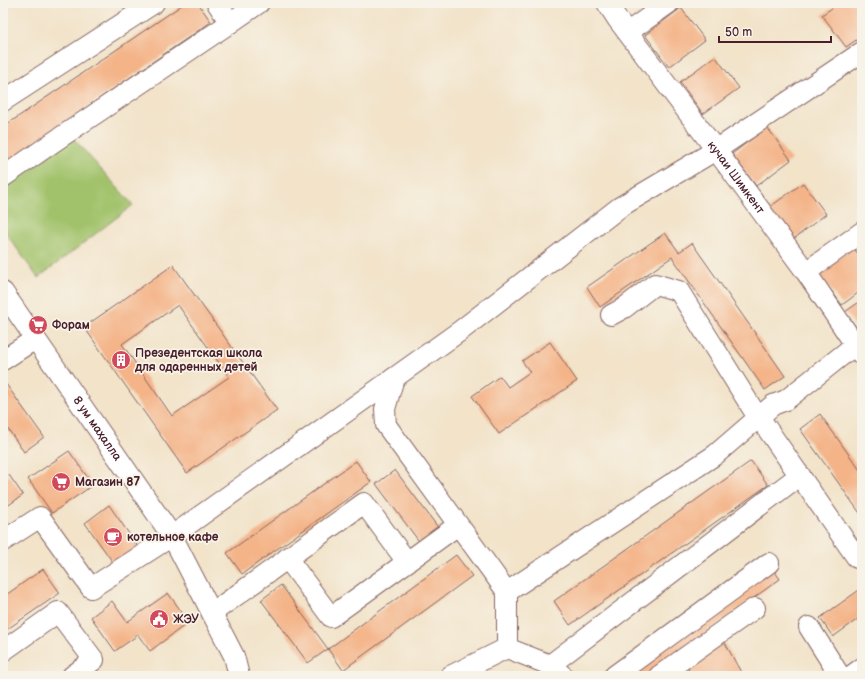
<svg xmlns="http://www.w3.org/2000/svg" width="865" height="679" font-family="'Balsamiq Sans',sans-serif">
	<rect width="100%" height="100%" fill="#f7f3e8"/>
	<filter id="ink" filterUnits="userSpaceOnUse"><feTurbulence type="fractalNoise" baseFrequency=".025" numOctaves="2"/><feDisplacementMap in="SourceGraphic" scale="8" xChannelSelector="R" yChannelSelector="G"/><feConvolveMatrix kernelMatrix="1 2 1 2 8 2 1 2 1" color-interpolation-filters="sRGB"/></filter>
	<filter id="wash" filterUnits="userSpaceOnUse"><feTurbulence type="fractalNoise" baseFrequency=".012" numOctaves="4" result="noise"/><feDisplacementMap in="SourceGraphic" scale="16" xChannelSelector="R" yChannelSelector="G"/><feGaussianBlur stdDeviation="0.9" result="paint"/><feColorMatrix in="noise" values="0 0 0 0 0 0 0 0 0 0 0 0 0 0 0 0 0 1.4 0 .05"/><feComposite in="paint" operator="in"/></filter>
	<g filter="url(#wash)">
		<rect width="100%" height="100%" fill="#f2e3c9"/>
		<path fill="#a1c26b" stroke="#76704b" d="M73,138L133,205L38,278L3,229V188Z"/>
		<g id="blocks">
			<g fill="#f4b488" fill-rule="evenodd">
				<path d="M185,3H198L211,22L8,161L3,155V127Z"/>
				<path d="M839,3H862V36L846,47L822,15Z"/>
				<path d="M681,8L705,40L669,67L645,35Z"/>
				<path d="M715,56L739,88L703,114L680,82Z"/>
				<path d="M767,127L791,160L756,186L732,154Z"/>
				<path d="M803,183L826,214L791,241L767,209Z"/>
				<path d="M665,233L679,252L692,243L785,376L765,390L672,257L600,307L587,287Z"/>
				<path d="M853,247L862,259V290L842,305L818,273Z"/>
				<path d="M173,265L277,410L187,473L84,327ZM178,305L229,377L172,416L122,344Z"/>
				<path d="M862,300V335L845,312Z"/>
				<path d="M550,342L577,381L499,434L472,396L500,376L508,387L530,372L522,361Z"/>
				<path d="M3,380L44,437L24,452L3,422Z"/>
				<path d="M820,414L862,473V516L800,429Z"/>
				<path d="M69,451L93,485L52,513L28,479Z"/>
				<path d="M356,461L371,482L242,574L227,553Z"/>
				<path d="M751,461L768,485L570,625L554,601Z"/>
				<path d="M395,470L443,534L424,548L376,484Z"/>
				<path d="M9,475L23,495L3,509V480Z"/>
				<path d="M109,505L141,551L117,568L85,523Z"/>
				<path d="M456,555L472,576L343,670L328,649Z"/>
				<path d="M772,568L780,579L645,676H618Z"/>
				<path d="M43,569L60,593L3,632V597Z"/>
				<path d="M281,585L328,649L308,663L261,600Z"/>
				<path d="M862,588V616L833,637L820,618Z"/>
				<path d="M168,593L189,622L150,651L138,635L115,651L91,617L112,601L127,622Z"/>
				<path d="M724,641L743,676H692L686,665Z"/>
				<path d="M321,672L324,676H315Z"/>
			</g>
		</g>
	</g>
	<g filter="url(#ink)">
		<use href="#blocks" fill-opacity="0" stroke="#856462" stroke-width="1"/>
		<g fill="none" stroke-linecap="round" stroke-linejoin="round">
			<defs>
				<g id="minor">
					<path id="s1" d="M607,3L618,20L716,150L806,272L862,355"/>
					<path d="M230,23L259,3"/>
					<path d="M628,32L669,3"/>
					<path d="M3,101L154,3"/>
					<path d="M3,177L55,141L230,23L217,3"/>
					<path d="M806,272L862,232"/>
					<path id="s2" d="M3,292L172,536L234,656L239,676"/>
					<path d="M611,315L624,308L655,284L679,291L752,408L759,417L857,558"/>
					<path d="M3,360L35,339"/>
					<path d="M394,378L385,409L386,425L507,592"/>
					<path d="M3,541L40,517L91,588L172,536L460,331L620,207L716,150L862,52"/>
					<path d="M287,558L331,617L407,562"/>
					<path d="M212,613L364,503L407,562L458,525"/>
					<path d="M809,627L840,676"/>
					<path d="M507,648L550,665L563,676"/>
					<path d="M3,651L58,612L94,660L72,676"/>
					<path d="M550,665L800,475"/>
					<path d="M450,676L507,648V592L715,455L773,405L786,400L855,345"/>
					<path d="M614,676L769,563"/>
					<path d="M659,676L755,608"/>
					<path d="M851,676L862,668"/>
				</g>
			</defs>
			<use href="#minor" stroke="#856462" stroke-width="22"/>
			<use href="#minor" stroke="#fff" stroke-width="20"/>
		</g>
	</g>
	<defs>
		<symbol id="supermarket-disc" viewBox="-11 -11 22 22"><circle r="9.5" fill="#d1495b" stroke="#f7f3e8"/><path d="M-6-5.5h2.5l.6 2H6L4.5 2H-2.5L-4.4-4H-6ZM-1.5 3.2a1.3 1.3 0 1 0 .1 0ZM3 3.2a1.3 1.3 0 1 0 .1 0Z" fill="#fff"/></symbol>
		<symbol id="building-disc" viewBox="-11 -11 22 22"><circle r="9.5" fill="#d1495b" stroke="#f7f3e8"/><path d="M-4-6H4V6H1V3H-1V6H-4ZM-2.5-4.3h1.7v1.8h-1.7ZM.8-4.3h1.7v1.8H.8ZM-2.5-1h1.7V.8h-1.7ZM.8-1h1.7V.8H.8Z" fill="#fff"/></symbol>
		<symbol id="cafe-disc" viewBox="-11 -11 22 22"><circle r="9.5" fill="#d1495b" stroke="#f7f3e8"/><path d="M-5.5-4.5H6V0H3Q3 3.5 0 3.5H-2.5Q-5.5 3.5-5.5 0ZM3-3.2v2h1.7v-2ZM-6 4.5H4V6H-6Z" fill="#fff"/></symbol>
		<symbol id="civic-disc" viewBox="-11 -11 22 22"><circle r="9.5" fill="#d1495b" stroke="#f7f3e8"/><path d="M-.6-6.5H3V-4.5H.6V-3L4-1V1h2V6H-6V1h2V-1L-.6-3ZM-1.2 2.5V6h2.4V2.5Z" fill="#fff"/></symbol>
	</defs>
	<g fill-rule="evenodd">
		<use href="#supermarket-disc" x="27" y="314" width="22" height="22"/>
		<use href="#building-disc" x="110" y="349" width="22" height="22"/>
		<use href="#supermarket-disc" x="50" y="471" width="22" height="22"/>
		<use href="#cafe-disc" x="102" y="526" width="22" height="22"/>
		<use href="#civic-disc" x="148" y="608" width="22" height="22"/>
	</g>
	<g text-anchor="middle" stroke-width="3.5" stroke-linejoin="round" paint-order="stroke">
		<g font-size="12" fill="#4a1f2b" stroke="#f7f3e8">
			<text dy="4" stroke="none"><textPath href="#s1" startOffset="217">кучаи Шимкент</textPath></text>
			<text dy="4" stroke="none"><textPath href="#s2" startOffset="166">8 ум маҳалла</textPath></text>
		</g>
		<g font-size="12" font-weight="bold" fill="#4a1f2b" stroke="#f7f3e8" text-anchor="start">
			<text x="52" y="329">Форам</text>
			<text x="135" y="357">Презедентская школа<tspan x="135" dy="14">для одаренных детей</tspan></text>
			<text x="75" y="486">Магазин 87</text>
			<text x="127" y="541">котельное кафе</text>
			<text x="173" y="623">ЖЭУ</text>
		</g>
	</g>
	<rect width="865" height="679" fill="none" stroke="#f7f3e8" stroke-width="16"/>
	<path d="M719 36v6h112v-6" fill="none" stroke="#4a1f2b" stroke-width="2"/>
	<text x="725" y="36" font-size="12" fill="#4a1f2b" stroke="#f7f3e8" stroke-width="3" paint-order="stroke">50 m</text>
</svg>
